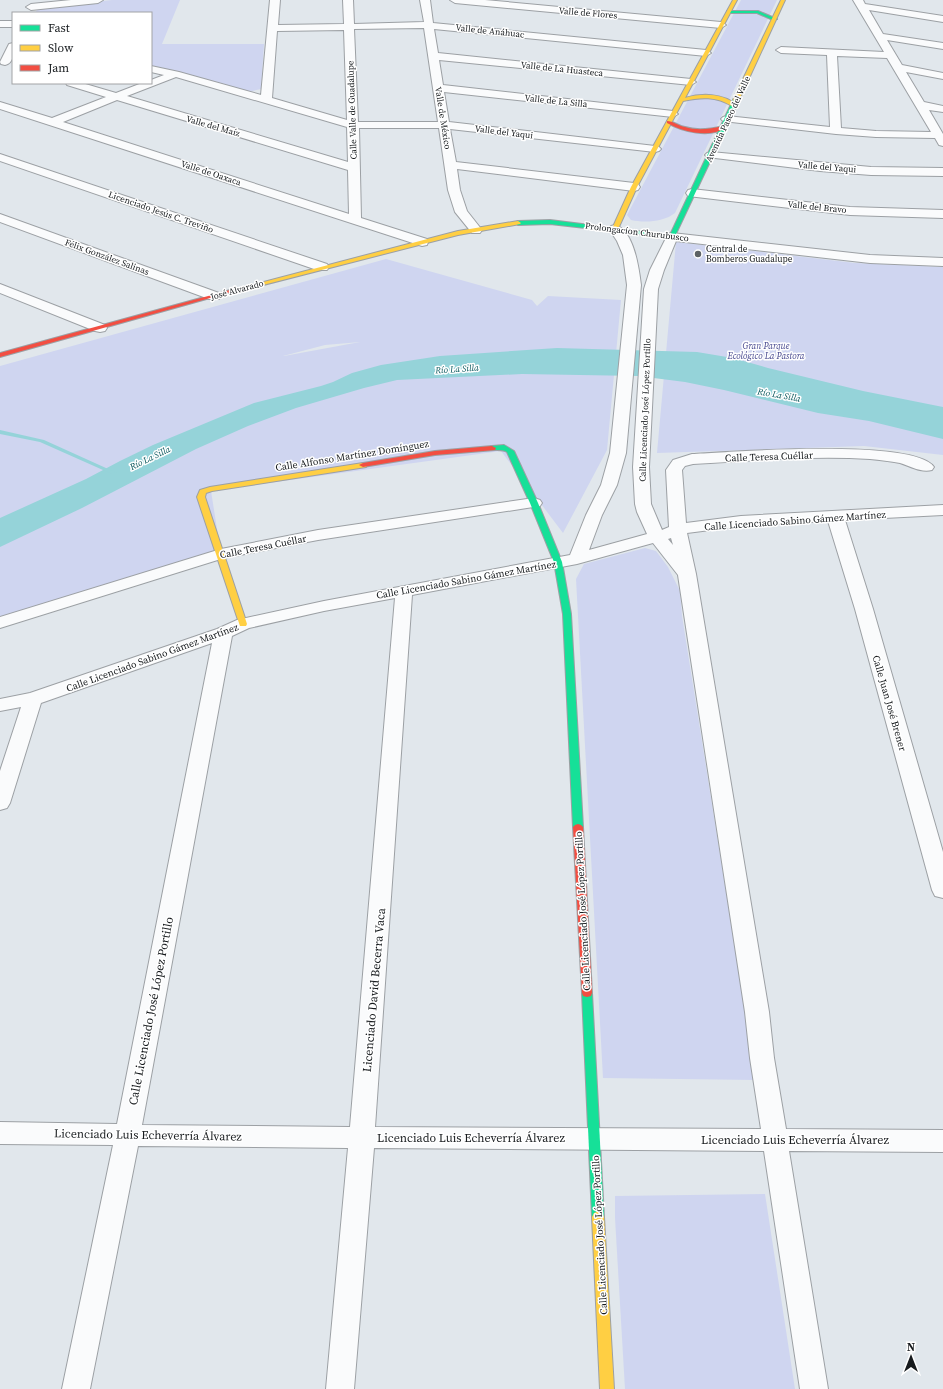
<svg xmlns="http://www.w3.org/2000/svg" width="943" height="1389" font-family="'Source Serif 4',serif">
	<rect width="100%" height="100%" fill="#e1e7ec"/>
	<g fill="#cfd5f0" fill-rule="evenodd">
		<path d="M112,0H180L162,44H264L261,89L248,92L151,68V13H35L37,10L44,8Z"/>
		<path d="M741,0H777L675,213C664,222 644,223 631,220L627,215Z"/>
		<path d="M676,242L855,263L943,267V455L864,446L657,453Z"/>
		<path d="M386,259L532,300L537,306L548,296L621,300L607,450L563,533L501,451L211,491L221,554L0,624V366ZM360,342L284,356H283L325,345Z"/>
		<path d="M645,548L656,551L668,567L680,591L682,616L756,1080L603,1078L576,579L584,564Z"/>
		<path d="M765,1194L795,1389H625L615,1218V1196Z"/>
	</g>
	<path fill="#95d3d9" d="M557,348L697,352L733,358L768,368L863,391L943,407V439L869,421L818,413L724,390L685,382L638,376L522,374L397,380L364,388L296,408L248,426L196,449L82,508L0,547V518L86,479L120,461L153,445L254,403L321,386L333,382L352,373L381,365L440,356Z"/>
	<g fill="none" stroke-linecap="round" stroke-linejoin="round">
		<path fill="#95d3d9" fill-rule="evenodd" d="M0,430L44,440L117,473L116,474H112L40,442L0,434Z"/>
		<defs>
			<g id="street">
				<path d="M71,0H103L98,3L31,10L26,7L31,4Z"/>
				<path d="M270,0H280L278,25L344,24L343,0H353L354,24L424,22L420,0H430L433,23L706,50L711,53L706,56L434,29L438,53L691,79L696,82L691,85L439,60L443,85L673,111L678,114L673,117L444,92L449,122L655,146L659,147L661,149L659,151L655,152L450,129L456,162L634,183L638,184L640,187L638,190L634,191L457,169L460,190L467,211L482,230L480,233H472L455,212L448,190L439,128H359L361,218L427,239L428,242L427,245L422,246L0,109V102L52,118L106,97L67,85L66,83H82L116,93L142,83H151V80L164,75L151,72V66L179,72L261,95ZM424,28L438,122H358L354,29ZM344,30L347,120L272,98L277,31ZM176,77L347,127L348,162L127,96ZM117,100L348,170L349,214L63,122Z"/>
				<path d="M450,0H485L721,22L726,25L721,28L455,3Z"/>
				<path d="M853,0H863L865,4L943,16V22L869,10L883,34L943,43V49L887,40L902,65L943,73V79L906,72L924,102L943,106V112L929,110L943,134V146L939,145L935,138L876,137L836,134L723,121L721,119L723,117L727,116L830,127L827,55L781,53L776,50L781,47L884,52ZM837,56L887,58L931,132L876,131L841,128Z"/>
				<rect x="0" y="21" width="13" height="6"/>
				<path d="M13,43C13,51 15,63 5,65L1,64L0,62L9,44Z"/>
				<path d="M711,152L871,167L943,168V176L871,175L820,171L707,157L705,155L707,153Z"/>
				<path d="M0,154L327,264L329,267L327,270H317L0,161Z"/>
				<path d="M692,189L850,207L943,210V218L850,215L688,196L686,193L688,190Z"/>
				<path d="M0,214L219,293L221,296L219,299H209L0,222Z"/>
				<path d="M615,225C634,230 639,269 641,285L626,453L617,485L602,515L589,550L647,534L637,512L635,504L633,467L644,289L650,270L668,234L672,233L870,255L943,258V266L870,263L676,241L664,270L658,289L649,467L651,504L662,530L669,527L666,470L673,460L692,454C730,452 914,438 934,467L932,470C921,473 910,466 900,463C890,461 880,460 870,459C811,455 752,461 693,464L685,466L682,470L686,523L741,516L943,505V515L845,520L873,609L943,852V898L935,896L932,890L855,609L828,521L741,526L687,533L696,574L769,1012L774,1058L786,1129L943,1130V1152L789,1151L828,1389H800L764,1151L374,1148L354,1389H326L348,1148L138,1146L90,1389H62L113,1145L0,1144V1122L117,1124L212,643L41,703L10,803L7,808L0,810V771L21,707L0,711V699L30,693L217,629L237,620L324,601L570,555L586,515L601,485L610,453L627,285L623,255L617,241L609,229L611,226ZM671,538L673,545L668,539ZM653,543L678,575L745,1012L750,1058L761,1129L375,1127L412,595L577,564ZM395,598L350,1127L142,1125L232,636L249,628L324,611Z"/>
				<path d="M0,284L105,325L107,328L105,331L100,332L95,331L0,293Z"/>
				<path d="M534,498L540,500L542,503L540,506L318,540L224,558L0,628V617L221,549L318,530Z"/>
			</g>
			<g id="fast">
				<path d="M727,11H758L777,19L773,20L757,13H729Z"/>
				<path d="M736,98L739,100L674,238L550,224L518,225L515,223L518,221L550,220L670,235L733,100Z"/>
				<path d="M504,445L514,451L538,503L562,562L571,614L583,827L581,829H575L573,827L563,614L554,562L530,503L507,452C501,448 493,452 488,448L492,446Z"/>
				<path d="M587,989L591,990L592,993L604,1217L602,1221L598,1223L594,1221L592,1217L582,993L583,990Z"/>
			</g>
			<g id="slow">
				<path d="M733,0H737L685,98C702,93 722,93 737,105L732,106C716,96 701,97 683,101L637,187L618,229L613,230L612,229L631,187Z"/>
				<path d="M781,0H785L739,100L734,101L733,100Z"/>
				<path d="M518,221L521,223L520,224L458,235L232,293L229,291L458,231Z"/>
				<path d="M363,463L367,465L366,467L212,491L206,493L205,497L247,624L246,626H240L197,497L200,490L210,487Z"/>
				<path d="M598,1211L602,1213L604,1217L614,1389H600L592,1217L594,1213Z"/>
			</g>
			<g id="jam">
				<path d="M667,121C673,121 679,126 685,127C697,131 711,129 723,126L726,128C709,138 683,132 667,123Z"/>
				<path d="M230,290L235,291L0,357V353Z"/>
				<path d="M492,446L496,448L495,450L435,455L363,467L359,465L363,463L435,451Z"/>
				<path d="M578,824L581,825L583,827L592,993L591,996L587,997L583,996L582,993L573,827L575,825Z"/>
			</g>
		</defs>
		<use href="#street" stroke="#9ca0a4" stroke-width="2"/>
		<use href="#fast" stroke="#9ca0a4" stroke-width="2"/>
		<use href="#slow" stroke="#9ca0a4" stroke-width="2"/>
		<use href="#jam" stroke="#9ca0a4" stroke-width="2"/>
		<use href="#street" fill="#fafbfc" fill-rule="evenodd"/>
		<use href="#fast" fill="#16e098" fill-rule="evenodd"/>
		<use href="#slow" fill="#ffcf43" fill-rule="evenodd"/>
		<use href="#jam" fill="#f24e42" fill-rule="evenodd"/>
	</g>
	<circle fill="#5d6265" stroke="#fff" stroke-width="1.5" cx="698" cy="254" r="4"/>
	<g text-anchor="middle" stroke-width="3" stroke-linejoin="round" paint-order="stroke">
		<g font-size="9" fill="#161a1d" stroke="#fff">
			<text transform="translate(588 13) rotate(5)" y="3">Valle de Flores</text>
			<text transform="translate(490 31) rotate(6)" y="3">Valle de Anáhuac</text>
			<text transform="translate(562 69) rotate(6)" y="3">Valle de La Huasteca</text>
			<text transform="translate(556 101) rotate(6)" y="3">Valle de La Silla</text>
			<text transform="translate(352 110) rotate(-92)" y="3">Calle Valle de Guadalupe</text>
			<text transform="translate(443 118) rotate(81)" y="3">Valle de México</text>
			<text transform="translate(728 119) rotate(-65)" y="3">Avenida Paseo del Valle</text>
			<text transform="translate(213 126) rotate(16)" y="3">Valle del Maíz</text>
			<text transform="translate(504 132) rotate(7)" y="3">Valle del Yaqui</text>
			<text transform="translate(827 167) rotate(5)" y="3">Valle del Yaqui</text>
			<text transform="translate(211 173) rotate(18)" y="3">Valle de Oaxaca</text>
			<text transform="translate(817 207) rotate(6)" y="3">Valle del Bravo</text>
			<text transform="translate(161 212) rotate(19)" y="3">Licenciado Jesús C. Treviño</text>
			<text transform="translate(637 232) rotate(7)" y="3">Prolongacíon Churubusco</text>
			<text transform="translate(107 257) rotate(20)" y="3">Félix González Salinas</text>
			<text transform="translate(237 290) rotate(-15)" y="3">José Alvarado</text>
			<text transform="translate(645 410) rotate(-88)" y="3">Calle Licenciado José López Portillo</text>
		</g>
		<g font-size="9" fill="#161a1d" stroke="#fff" text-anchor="start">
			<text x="706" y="252">Central de<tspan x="706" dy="10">Bomberos Guadalupe</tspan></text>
		</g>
		<g font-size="9" font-style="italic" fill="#46478e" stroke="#fff">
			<text x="766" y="349">Gran Parque<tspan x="766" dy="10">Ecológico La Pastora</tspan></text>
		</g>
		<g font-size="9" font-style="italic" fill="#005257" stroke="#fff">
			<text transform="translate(457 369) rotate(-4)" y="3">Río La Silla</text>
			<text transform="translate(779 395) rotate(10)" y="3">Río La Silla</text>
			<text transform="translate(150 458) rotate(-26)" y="3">Río La Silla</text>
		</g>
		<g font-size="10" fill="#161a1d" stroke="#fff">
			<text transform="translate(352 455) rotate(-9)" y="4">Calle Alfonso Martínez Domínguez</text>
			<text transform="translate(769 456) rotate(-2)" y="4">Calle Teresa Cuéllar</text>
			<text transform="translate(795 520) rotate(-4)" y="4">Calle Licenciado Sabino Gámez Martínez</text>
			<text transform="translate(263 546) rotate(-11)" y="4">Calle Teresa Cuéllar</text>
			<text transform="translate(466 579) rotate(-10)" y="4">Calle Licenciado Sabino Gámez Martínez</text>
			<text transform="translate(152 657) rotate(-20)" y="4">Calle Licenciado Sabino Gámez Martínez</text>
			<text transform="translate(890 703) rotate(74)" y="4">Calle Juan José Brener</text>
			<text transform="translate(582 911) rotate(-93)" y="4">Calle Licenciado José López Portillo</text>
			<text transform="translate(599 1235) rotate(-93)" y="4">Calle Licenciado José López Portillo</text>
		</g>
		<g font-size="12" fill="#161a1d" stroke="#fff">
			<text transform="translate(374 990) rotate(-85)" y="4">Licenciado David Becerra Vaca</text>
			<text transform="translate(151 1011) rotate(-79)" y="4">Calle Licenciado José López Portillo</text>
			<text transform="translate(148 1135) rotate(1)" y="4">Licenciado Luis Echeverría Álvarez</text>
			<text x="471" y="1142">Licenciado Luis Echeverría Álvarez</text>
			<text x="795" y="1144">Licenciado Luis Echeverría Álvarez</text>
		</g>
	</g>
	<rect x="12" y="12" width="140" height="72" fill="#ffffff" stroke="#a2a3a5"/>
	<rect x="20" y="25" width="20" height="6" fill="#16e098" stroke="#a2a3a5"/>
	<text x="48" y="32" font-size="12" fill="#161a1d">Fast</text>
	<rect x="20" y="45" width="20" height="6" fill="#ffcf43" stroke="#a2a3a5"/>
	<text x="48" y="52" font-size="12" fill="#161a1d">Slow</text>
	<rect x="20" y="65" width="20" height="6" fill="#f24e42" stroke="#a2a3a5"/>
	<text x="48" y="72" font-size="12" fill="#161a1d">Jam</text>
	<g transform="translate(911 1357)" stroke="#ffffff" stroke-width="3" paint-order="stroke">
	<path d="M0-3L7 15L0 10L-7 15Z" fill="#161a1d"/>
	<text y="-6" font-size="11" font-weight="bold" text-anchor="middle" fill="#161a1d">N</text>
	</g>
</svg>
